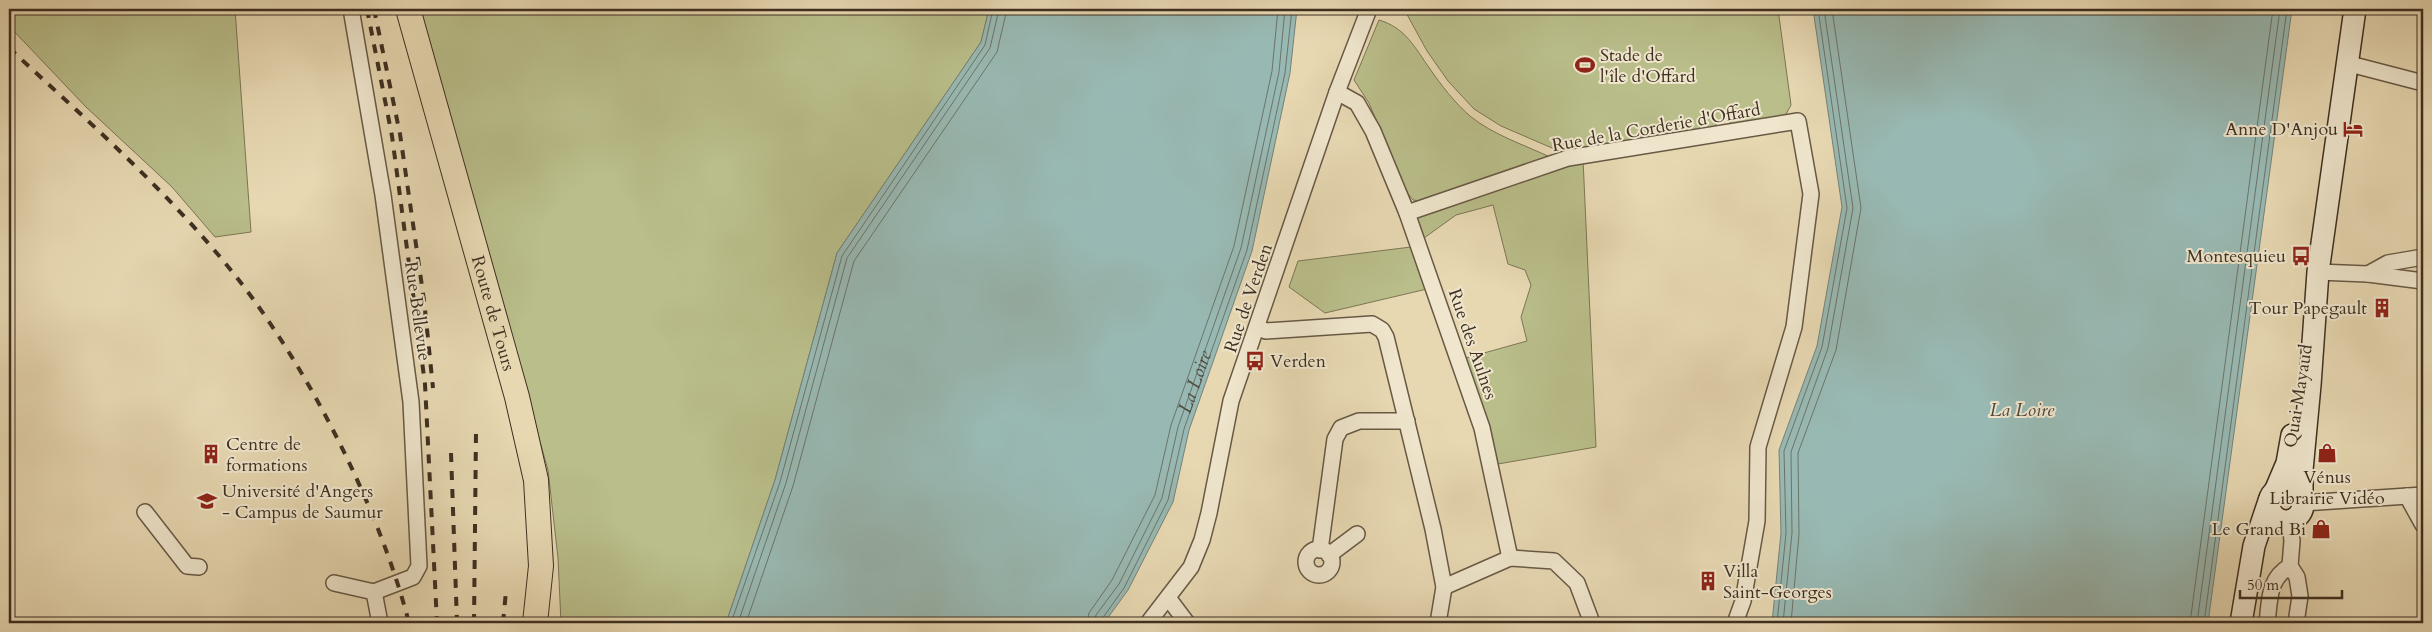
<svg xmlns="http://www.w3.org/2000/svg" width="2432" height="632" font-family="Cardo,serif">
	<rect width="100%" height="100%" fill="#e7d8b2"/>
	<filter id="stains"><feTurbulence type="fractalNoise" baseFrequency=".004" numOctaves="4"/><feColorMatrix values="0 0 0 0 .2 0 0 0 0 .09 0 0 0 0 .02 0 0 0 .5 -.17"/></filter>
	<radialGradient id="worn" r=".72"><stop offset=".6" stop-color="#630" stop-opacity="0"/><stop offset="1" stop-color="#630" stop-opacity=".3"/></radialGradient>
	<g fill="#b9be8a" stroke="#7c7656">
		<path d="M9,9H235L251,232L215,237L172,187L86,107L9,26Z"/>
		<path d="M418,9H989L981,42L837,253L775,480L726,623H561L558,558L548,470Z"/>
		<path d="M1404,9H1778L1791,105L1785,116L1734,126L1724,117L1711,129L1581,150L1552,148L1501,126L1474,109L1448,81L1427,51Z"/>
		<path d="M1379,20C1406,28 1415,48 1430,69C1441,85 1455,103 1470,116C1493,135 1525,145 1552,158L1426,202L1413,200L1405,190L1369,103L1354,80Z"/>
		<path d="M1583,159L1596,447L1498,464L1490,427L1466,358L1527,341L1521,317L1531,285L1525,270L1508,264L1493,205L1456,215L1424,238L1416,217Z"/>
		<path d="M1411,247L1427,289L1325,313L1289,287L1298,261Z"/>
	</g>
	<g fill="#98b9b3" stroke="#748279">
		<path d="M989,9H1297L1290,73L1252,251L1189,430L1173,502L1128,590L1104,623H726L775,480L837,253L981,42Z"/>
		<path d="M1813,9H2292L2208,623H1772L1781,533L1779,450L1817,346L1842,207Z"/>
	</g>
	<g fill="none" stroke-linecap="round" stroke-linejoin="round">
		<g stroke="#6b746a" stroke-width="1">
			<path d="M731,623L780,482L842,256L985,45L993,9"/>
			<path d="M738,623L786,483L847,258L990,48L999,9"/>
			<path d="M746,623L793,486L854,261L997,52L1007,9"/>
			<path d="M1087,623L1089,613L1112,580L1155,495L1171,425L1234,246L1272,71L1278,9"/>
			<path id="s1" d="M1094,623L1096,615L1119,584L1162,498L1178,427L1241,248L1279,72L1285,9"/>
			<path d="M1101,623L1102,619L1124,588L1168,500L1184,429L1247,250L1285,73L1292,9"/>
			<path d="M1777,623L1786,533L1784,451L1822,347L1847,208L1818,9"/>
			<path d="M1783,623L1792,533L1791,452L1828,348L1853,208L1824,9"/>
			<path d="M1791,623L1799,534L1798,453L1836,350L1861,208L1832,9"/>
			<path d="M2190,623L2273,9"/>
			<path d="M2197,623L2280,9"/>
			<path d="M2204,623L2287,9"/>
		</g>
		<defs>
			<g id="minor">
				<path d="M2346,63L2423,83"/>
				<path d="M1337,92L1357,103L1373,131L1407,213L1482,428L1510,558"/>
				<path d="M1407,213L1568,158L1798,121L1811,194L1794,327L1758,447L1757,521L1743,601L1735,623"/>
				<path d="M2318,272L2368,274L2423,281"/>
				<path d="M2368,274L2388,263L2423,257"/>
				<path d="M1258,328L1266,331L1372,324L1382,330L1386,337L1433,529L1444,587L1438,623"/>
				<path d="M2407,496L2423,525"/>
				<path d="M2303,503L2423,495"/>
				<path d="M145,512L187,566L199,567"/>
				<path d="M2290,520L2292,541L2290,566L2297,577L2300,596L2296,623"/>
				<circle cx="1319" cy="562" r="13"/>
				<path d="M1320,550L1335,439L1341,428L1359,421H1407"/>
				<path d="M1329,555L1357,534"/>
				<path d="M334,583L374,592L413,577L419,566L411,402L383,195L351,9"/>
				<path d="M1444,587L1510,558L1554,561L1577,583L1592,623"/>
				<path d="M374,592L380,623"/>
				<path d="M1169,599L1187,623"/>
				<path d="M1148,623L1191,567L1202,540L1209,513L1231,401L1337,92L1369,9"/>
				<path d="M2267,623C2270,599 2268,579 2290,566"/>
			</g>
			<g id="secondary">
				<circle cx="2286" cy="504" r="17"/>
				<path d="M2276,489L2287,463L2292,435"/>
				<path d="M2302,498V470L2310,385L2318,272L2355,9"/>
				<path d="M2241,623L2254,546L2269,501"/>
			</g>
			<g id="primary">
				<path id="s2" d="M408,9L517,397L536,480L541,566L535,623"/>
			</g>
		</defs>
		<use href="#minor" stroke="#685945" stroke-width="18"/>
		<use href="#secondary" stroke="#3e2f21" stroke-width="24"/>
		<use href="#primary" stroke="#3e2f21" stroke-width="26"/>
		<use href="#minor" stroke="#efe6cd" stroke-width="15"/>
		<use href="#secondary" stroke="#efe6cd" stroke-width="21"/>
		<use href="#primary" stroke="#e7d8b2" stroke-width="24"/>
		<g stroke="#3e2f21" stroke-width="4" stroke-dasharray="9 9" stroke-linecap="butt">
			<path d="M367,9L392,136L425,384L437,623"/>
			<path d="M374,9L400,134L424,300L433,388"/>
			<path d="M9,48C88,121 171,194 238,279C310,371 380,510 409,623"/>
			<path d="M451,453L457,623"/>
			<path d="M474,623L476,431"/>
			<path d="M503,623L506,591"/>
		</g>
	</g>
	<defs>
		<symbol id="stadium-bare" viewBox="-9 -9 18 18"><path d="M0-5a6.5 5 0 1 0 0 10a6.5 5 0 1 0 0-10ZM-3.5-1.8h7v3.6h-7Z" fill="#8f2418" stroke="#efe6cd" stroke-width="2.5" paint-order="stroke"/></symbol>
		<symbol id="hotel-bare" viewBox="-9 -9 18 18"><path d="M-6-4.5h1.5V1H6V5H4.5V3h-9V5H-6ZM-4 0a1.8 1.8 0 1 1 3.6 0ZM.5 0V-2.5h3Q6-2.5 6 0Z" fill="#8f2418" stroke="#efe6cd" stroke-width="2.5" paint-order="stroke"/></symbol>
		<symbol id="bus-bare" viewBox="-9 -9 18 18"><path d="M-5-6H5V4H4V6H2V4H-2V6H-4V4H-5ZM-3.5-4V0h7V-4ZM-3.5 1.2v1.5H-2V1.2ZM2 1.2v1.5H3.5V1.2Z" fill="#8f2418" stroke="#efe6cd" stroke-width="2.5" paint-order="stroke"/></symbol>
		<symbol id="building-bare" viewBox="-9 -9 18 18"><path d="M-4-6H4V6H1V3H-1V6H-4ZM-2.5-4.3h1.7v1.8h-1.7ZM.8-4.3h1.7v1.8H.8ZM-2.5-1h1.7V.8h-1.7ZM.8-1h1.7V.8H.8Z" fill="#8f2418" stroke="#efe6cd" stroke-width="2.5" paint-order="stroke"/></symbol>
		<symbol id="shop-bare" viewBox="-9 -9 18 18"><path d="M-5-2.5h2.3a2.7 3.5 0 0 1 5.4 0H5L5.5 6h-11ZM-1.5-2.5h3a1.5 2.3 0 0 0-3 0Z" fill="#8f2418" stroke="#efe6cd" stroke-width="2.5" paint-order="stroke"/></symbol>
		<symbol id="university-bare" viewBox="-9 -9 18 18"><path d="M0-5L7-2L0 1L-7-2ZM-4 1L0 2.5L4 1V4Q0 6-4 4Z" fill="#8f2418" stroke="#efe6cd" stroke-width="2.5" paint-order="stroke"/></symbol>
	</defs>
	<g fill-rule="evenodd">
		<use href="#stadium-bare" x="1571" y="51" width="28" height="28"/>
		<use href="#hotel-bare" x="2339" y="115" width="28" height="28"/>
		<use href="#bus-bare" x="2287" y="242" width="28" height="28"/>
		<use href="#building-bare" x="2368" y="294" width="28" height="28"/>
		<use href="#bus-bare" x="1241" y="347" width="28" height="28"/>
		<use href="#shop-bare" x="2313" y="439" width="28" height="28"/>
		<use href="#building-bare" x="197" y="440" width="28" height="28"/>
		<use href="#university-bare" x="193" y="487" width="28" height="28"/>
		<use href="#shop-bare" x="2307" y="515" width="28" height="28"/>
		<use href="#building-bare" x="1694" y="567" width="28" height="28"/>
	</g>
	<g text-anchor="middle" stroke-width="4" stroke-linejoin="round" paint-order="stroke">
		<g font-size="18" fill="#3e2f21" stroke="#efe6cd" text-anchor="start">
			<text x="1600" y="61">Stade de<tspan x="1600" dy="21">l'île d'Offard</tspan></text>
			<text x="2338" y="135" text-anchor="end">Anne D'Anjou</text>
			<text x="2286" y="262" text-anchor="end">Montesquieu</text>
			<text x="2367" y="314" text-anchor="end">Tour Papegault</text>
			<text x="1270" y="367">Verden</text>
			<text x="226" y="450">Centre de<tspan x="226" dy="21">formations</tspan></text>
			<text x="2327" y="483" text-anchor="middle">Vénus<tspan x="2327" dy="21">Librairie Vidéo</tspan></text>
			<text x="222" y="497">Université d'Angers<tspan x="222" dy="21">- Campus de Saumur</tspan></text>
			<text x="2306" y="535" text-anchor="end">Le Grand Bi</text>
			<text x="1723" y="577">Villa<tspan x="1723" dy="21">Saint-Georges</tspan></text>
		</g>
		<g font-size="18" fill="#3e2f21" stroke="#efe6cd">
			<text transform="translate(1656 127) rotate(-10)" y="6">Rue de la Corderie d'Offard</text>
			<text transform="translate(1248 298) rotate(-71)" y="6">Rue de Verden</text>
			<text transform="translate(418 311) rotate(82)" y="6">Rue Bellevue</text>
			<text dy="6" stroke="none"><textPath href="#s2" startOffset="316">Route de Tours</textPath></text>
			<text transform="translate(1473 344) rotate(71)" y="6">Rue des Aulnes</text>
			<text transform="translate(2298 396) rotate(-81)" y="6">Quai Mayaud</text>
		</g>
		<g font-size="19" font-style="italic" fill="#504b3e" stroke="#efe6cd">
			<text dy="7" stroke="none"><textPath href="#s1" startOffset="264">La Loire</textPath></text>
			<text x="2022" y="416">La Loire</text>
		</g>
	</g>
	<rect width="2432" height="632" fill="none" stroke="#e7d8b2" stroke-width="30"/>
	<rect x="10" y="10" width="2412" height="612" fill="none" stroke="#3e2f21" stroke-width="2.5"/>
	<rect x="15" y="15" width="2402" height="602" fill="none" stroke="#3e2f21"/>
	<path d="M2240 590v8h102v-8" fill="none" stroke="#3e2f21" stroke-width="2.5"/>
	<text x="2247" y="590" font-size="15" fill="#3e2f21" stroke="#efe6cd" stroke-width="4" paint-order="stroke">50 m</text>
	<rect width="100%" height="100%" filter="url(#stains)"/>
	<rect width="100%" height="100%" fill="url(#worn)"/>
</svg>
